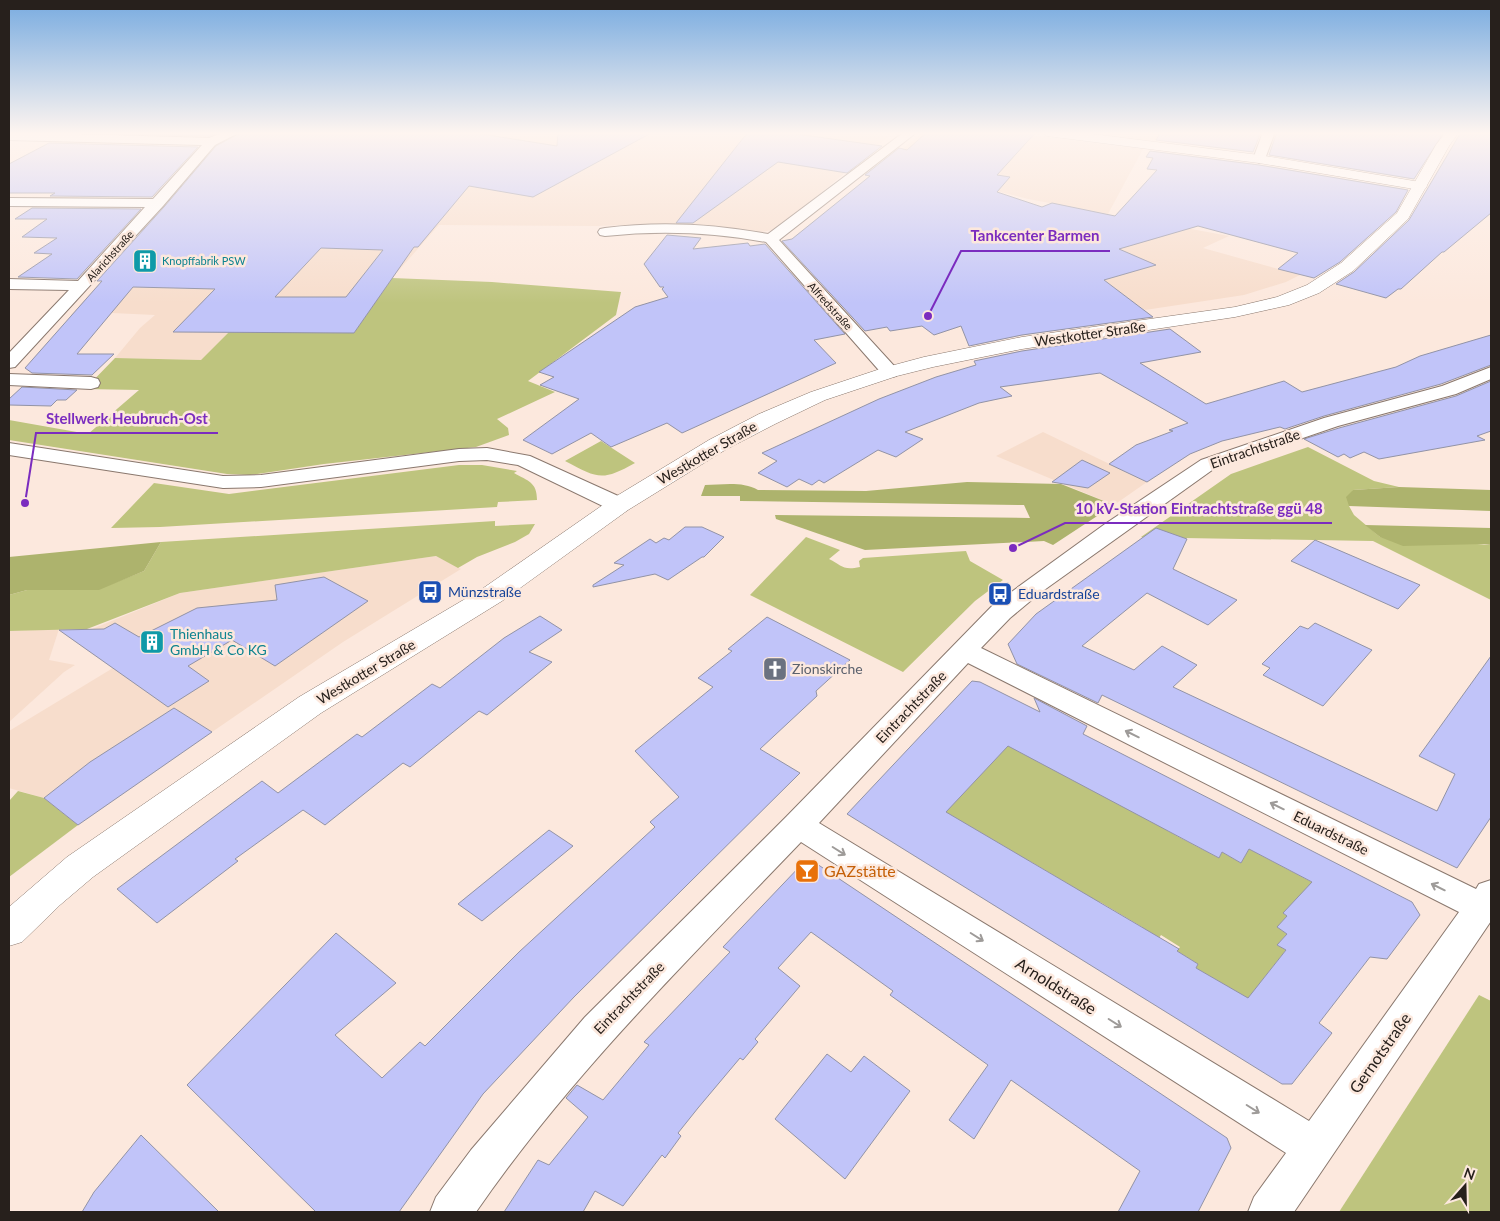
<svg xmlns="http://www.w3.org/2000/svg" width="1500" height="1221" font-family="Lato,sans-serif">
	<rect width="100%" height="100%" fill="#fce8dd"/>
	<g fill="#f7ddcc">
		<path d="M284,132H855L889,136L778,229L755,233L652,224L597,226L439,225L392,278L354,333L229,332L201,360L115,358L140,328L155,315L112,313L71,315L136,242L292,133Z"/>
		<path d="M923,132H1007L1143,149L1108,214L1028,199L970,184L878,169Z"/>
		<path d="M1106,132H1164L1158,141L1104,135Z"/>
		<path d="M1121,216L1229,236L1203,248L1300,275L1286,282L1244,295L1145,310L1104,281Z"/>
		<path d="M1043,432L1147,482L1114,505L996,456Z"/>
		<path d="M436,556L461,569L343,642L212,732L174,708L90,762L44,798L9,788V731L113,668L70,638L180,593Z"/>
		<path d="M59,629L49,660L75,665L64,672L9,722V631Z"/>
	</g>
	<g fill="#bec47e">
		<path d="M392,278L492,282L621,292L616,315L528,381L555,392L497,419L508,428L509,435L476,447L324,464L250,475L227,474L9,440V420L88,434L139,390L85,389L115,358L201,360L229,332L354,333Z"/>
		<path d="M601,441L635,463C601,482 598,478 565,461Z"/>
		<path d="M1308,447L1374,481L1399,487L1353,490L1349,506L1354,515L1380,537L1491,545V600L1373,541L1184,538L1170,545L1141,537L1231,474Z"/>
		<path d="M459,465H482L517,471L514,473C528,481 537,482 537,500L498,502L497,507L160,527L111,528L154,483L229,494Z"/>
		<path d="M495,521V526L535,524L529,534L515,542L477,557L458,568L436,556L180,593L87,629L9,631V595L27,590L99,589L144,571L161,542Z"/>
		<path d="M806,537L840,550L829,559C842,565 842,571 860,567L859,561L863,558L966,551L970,561L1003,580L975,601L903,672L750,595Z"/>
		<path d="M977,720L1177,836L1219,858L1222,852L1241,863L1249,849L1325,889L1283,913L1287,916L1277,927L1287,934L1277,945L1286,950L1260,983L1262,987L1251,1001L1196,968L1198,964L1177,951L1180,947L1161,935L1156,943L1142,927L1100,902L1095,907L1075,888L1028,860L1023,864L942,817L941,789L958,799L978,777Z"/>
		<path d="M18,791L44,798L78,825L9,877V801Z"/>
		<path d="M1479,995L1491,1001V1212H1339Z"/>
	</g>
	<g fill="#adb36d">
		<path d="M967,482L1061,484L1114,505L1053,545L1044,541L865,550L776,519L775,515L1030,518L1024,505L740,501V496H701L705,485C722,485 742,481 758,490L866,491Z"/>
		<path d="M1399,487L1491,490V511L1349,506L1346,497L1353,490Z"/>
		<path d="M1365,525L1491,528V545L1484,544L1403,546L1380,537Z"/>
		<path d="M161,542L144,571L99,590H27L9,595V557Z"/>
	</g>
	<g fill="#c1c4f9" stroke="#9293a6" fill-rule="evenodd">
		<path d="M71,132H219L209,136Z"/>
		<path d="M242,132H469L557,146L558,132H653L533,197L469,186L418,247H414L354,333L173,332L215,289L133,287L77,354H114L92,375L32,373L25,368L102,281H97L164,207L216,146ZM321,248L383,250L346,297H275Z"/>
		<path d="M748,132H782L882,146L847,173L778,162L693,223H676Z"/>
		<path d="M927,132H1036L997,175L1010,177L997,192L1042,207L1052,203L1115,216L1157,170L1147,169L1153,158L1146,157L1150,151L1259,165L1408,190L1396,212L1340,262L1314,278L1278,269L1298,253L1198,226L1119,249L1156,265L1104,280L1153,317L1022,335L969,346L961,326L934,335L922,326L890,331L887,327L865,331L782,241L792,239L870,176L865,175L899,148L907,150Z"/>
		<path d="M1161,132H1261L1253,152L1156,140Z"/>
		<path d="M1277,132H1376L1396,135L1398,132H1444L1414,179L1269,155Z"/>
		<path d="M1461,132H1491V213L1444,252H1442L1401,289H1398L1386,298L1336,284L1354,272L1409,220Z"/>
		<path d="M49,143L198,147L152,197L50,196L55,193H9V164Z"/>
		<path d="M32,208L141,209L77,279L18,277L52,254L34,253L57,238L22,237L47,219H15Z"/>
		<path d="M667,235L701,238L693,249L748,243L750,246L765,244L845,334L814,340L836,363L682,433L667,423L611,447L591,433L552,454L523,440L579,399L540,385L554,377L539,372L635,307L668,297L662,289L664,287H660L644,264Z"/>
		<path d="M1170,329L1201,352L1140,363L1206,404L1284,381L1302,392L1396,367L1420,356L1491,335V365L1441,384L1324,416L1285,429L1280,427L1222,441L1190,454L1147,482L1109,464L1136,445L1173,431L1169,430L1188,423L1100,373L1000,387L1012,396L979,403L905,432L923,439L896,457L878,450L824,483L819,480L812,485L799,479L787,487L758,473L777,461L762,453L879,399L936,377L976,365L974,361L1022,351Z"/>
		<path d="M1491,381V431L1477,436L1485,440L1379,459L1364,452L1350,458L1344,454L1338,457L1304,439L1339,428L1456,396Z"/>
		<path d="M22,387L77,390L66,400H57L51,406L9,405V399Z"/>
		<path d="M1082,460L1110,473L1088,488L1052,482Z"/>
		<path d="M685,527H702L724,537L704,557H702L668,580L655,574L593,587V585L624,565L614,563L650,539L656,543L664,538L669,540Z"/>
		<path d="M1156,528L1187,539L1173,569L1237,600L1208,625L1147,593L1082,646L1134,670L1162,646L1197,665L1173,687L1437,811L1455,774L1419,756L1491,656V817L1457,868L1102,695L1098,703L1017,664L1008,644L1036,614Z"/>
		<path d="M1315,540L1420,585L1398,609L1291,561Z"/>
		<path d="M324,577L368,601L275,666L232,640L188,666L209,681L168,707L59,630L104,629L115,623L139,637L197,608L277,600L275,585Z"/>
		<path d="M540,616L562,630L529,652L552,662L487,715L479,711L410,767L403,763L325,825L303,810L235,859L238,861L157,923L117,889L262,781L278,793L357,734L362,737L432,684L440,688L504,638Z"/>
		<path d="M767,617L850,660L816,691L817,696L760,749L800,773L574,997L483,1094L399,1212H316L187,1085L336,933L396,983L335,1035L382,1078L420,1042L425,1046L519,952L655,827L650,822L679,797L635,751L713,687L698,678L732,651L728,649Z"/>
		<path d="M1315,623L1372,650L1323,706L1263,675L1270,668L1262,664L1300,626L1308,629Z"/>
		<path d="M972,681L980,682L1040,712L1034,698L1087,726L1083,734L1412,902L1420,915L1387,959L1370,957L1319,1023L1332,1033L1292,1084H1282L847,814ZM1008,746L1219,858L1222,852L1241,863L1249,849L1312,882L1283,913L1287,916L1277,927L1287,934L1277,945L1286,950L1248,998L1196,968L1198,964L1177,951L1179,949L946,812Z"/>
		<path d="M174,708L212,732L78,825L44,798L90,762Z"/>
		<path d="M549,830L573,846L482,921L458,904Z"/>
		<path d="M814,862L1227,1138L1231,1148L1198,1212H1118L1140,1171L1011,1080L974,1139L949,1120L988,1065L890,995L893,991L811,932L778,968L800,986L755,1039L758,1042L743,1060L740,1058L698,1108L678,1133L681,1136L665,1158L662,1155L623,1206L595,1191L583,1212H504L538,1160L549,1165L588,1117L566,1098L577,1085L603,1100L649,1045L644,1042L730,952L723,947L803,863Z"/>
		<path d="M827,1054L851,1072L864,1056L910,1091L845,1179L775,1119Z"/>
		<path d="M141,1135L219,1212H82L94,1192Z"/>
	</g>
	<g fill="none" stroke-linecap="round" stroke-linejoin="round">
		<defs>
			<g id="minor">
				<path d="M9,132L209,138L224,132H240L215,145L163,206L15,367L9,368V353L69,290L9,289V279L78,281L145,207L9,206V198L153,199L202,145L9,140Z"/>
				<path d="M904,132H917L779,240L896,368L899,372L896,376L890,377L884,376L766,242C712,232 659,230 605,236L600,235L598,232L600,229L605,228C660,221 714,224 768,234Z"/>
				<path d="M1263,132H1275L1265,159L1259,163L1253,159Z"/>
				<path d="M1491,367V379L1456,394L1338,426L1215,468L1040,593L1010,618L981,648L1476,889L1479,884L1491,880V921L1294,1212H1248L1254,1197L1286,1153L801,842C687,961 569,1077 476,1212H430L436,1197L471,1150L585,1017L787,816L992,606L1105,524L1201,460L1324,418L1442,386ZM968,663L1459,912L1309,1121L819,823Z"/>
				<path d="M9,374L91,377L98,379L100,383L98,387L91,389L9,385Z"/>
				<path d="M9,443L223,476L261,475L459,449L487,448L530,456L627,500L630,505L627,510L619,512L611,510L518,465L487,460L459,461L261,487L223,488L9,455Z"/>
			</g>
			<path id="tertiary" d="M1041,132H1076L1259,155L1420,182L1425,183L1427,186L1425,189L1420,190L1259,163L1047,136Z"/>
			<path id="secondary" d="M1446,132H1459L1449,146L1408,219L1353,271L1319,293L1289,305L1235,317L1022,349L933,367L897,376L825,400L775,424L725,450L628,510L502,601L321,713L93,877L60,905L22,942L9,946V907L67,857L299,697L482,589L610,500L709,440L759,414L811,392L883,368L924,357L1022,337L1235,307L1277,297L1307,285L1341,263L1397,213L1436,145Z"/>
		</defs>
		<use href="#minor" stroke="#8a786e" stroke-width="2"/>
		<use href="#tertiary" stroke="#8a786e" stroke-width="1"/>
		<use href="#secondary" stroke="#8a786e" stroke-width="1"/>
		<use href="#minor" fill="#fff" fill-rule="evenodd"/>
		<use href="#tertiary" fill="#fff" fill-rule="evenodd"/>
		<use href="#secondary" fill="#fff" fill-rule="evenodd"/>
	</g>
	<defs><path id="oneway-shaft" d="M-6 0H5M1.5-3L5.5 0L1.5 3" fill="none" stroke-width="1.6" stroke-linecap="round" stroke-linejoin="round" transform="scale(1.25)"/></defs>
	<g stroke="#9e9b99">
		<use href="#oneway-shaft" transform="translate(1132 734) rotate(-154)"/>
		<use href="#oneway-shaft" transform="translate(1277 806) rotate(-154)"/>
		<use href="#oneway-shaft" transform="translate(839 851) rotate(32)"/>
		<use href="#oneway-shaft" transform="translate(1438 887) rotate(-154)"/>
		<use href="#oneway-shaft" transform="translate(977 937) rotate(32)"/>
		<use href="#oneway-shaft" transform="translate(1115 1023) rotate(32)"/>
		<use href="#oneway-shaft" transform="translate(1253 1109) rotate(32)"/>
	</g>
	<linearGradient id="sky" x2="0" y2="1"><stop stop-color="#78abe0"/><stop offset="0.44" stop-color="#fef5f0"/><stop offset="1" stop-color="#fef5f0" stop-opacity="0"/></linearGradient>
	<rect width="1500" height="303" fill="url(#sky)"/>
	<defs>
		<symbol id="building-square" viewBox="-11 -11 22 22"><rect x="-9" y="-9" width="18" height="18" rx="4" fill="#0f9aa8" stroke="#fce8dd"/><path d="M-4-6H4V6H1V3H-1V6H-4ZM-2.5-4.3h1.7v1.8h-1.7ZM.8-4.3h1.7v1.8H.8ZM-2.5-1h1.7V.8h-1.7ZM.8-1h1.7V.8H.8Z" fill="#fff"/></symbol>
		<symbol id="bus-square" viewBox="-11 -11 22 22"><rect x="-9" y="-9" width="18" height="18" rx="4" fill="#1a4fb4" stroke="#fce8dd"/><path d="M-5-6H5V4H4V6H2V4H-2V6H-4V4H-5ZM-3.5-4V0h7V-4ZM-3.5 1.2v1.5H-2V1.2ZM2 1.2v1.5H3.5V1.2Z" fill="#fff"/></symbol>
		<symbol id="church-square" viewBox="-11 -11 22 22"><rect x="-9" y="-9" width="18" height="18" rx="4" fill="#6b7280" stroke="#fce8dd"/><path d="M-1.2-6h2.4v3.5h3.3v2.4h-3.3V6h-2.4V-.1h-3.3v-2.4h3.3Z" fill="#fff"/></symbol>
		<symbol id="bar-square" viewBox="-11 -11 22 22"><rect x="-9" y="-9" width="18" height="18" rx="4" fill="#e8710a" stroke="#fce8dd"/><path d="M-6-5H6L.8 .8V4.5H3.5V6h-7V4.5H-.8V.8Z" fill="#fff"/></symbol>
	</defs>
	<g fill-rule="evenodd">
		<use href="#building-square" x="131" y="247" width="28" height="28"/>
		<use href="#bus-square" x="416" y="578" width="28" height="28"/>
		<use href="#bus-square" x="986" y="580" width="28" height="28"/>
		<use href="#building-square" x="138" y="628" width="28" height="28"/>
		<use href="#church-square" x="761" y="655" width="28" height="28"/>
		<use href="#bar-square" x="793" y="857" width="28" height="28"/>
	</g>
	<g text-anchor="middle" stroke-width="5" stroke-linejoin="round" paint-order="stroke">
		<g font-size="11" fill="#27201c" stroke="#fce8dd">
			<text transform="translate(110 256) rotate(-48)" y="4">Alarichstraße</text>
			<text transform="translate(830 306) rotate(48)" y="4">Alfredstraße</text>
		</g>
		<g font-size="11" fill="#0d838f" stroke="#fce8dd" text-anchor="start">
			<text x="162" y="265">Knopffabrik PSW</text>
		</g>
		<g font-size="14" fill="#27201c" stroke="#fce8dd">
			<text transform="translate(1090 334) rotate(-8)" y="5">Westkotter Straße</text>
			<text transform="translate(1255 449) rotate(-19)" y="5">Eintrachtstraße</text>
			<text transform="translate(707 453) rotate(-30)" y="5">Westkotter Straße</text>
			<text transform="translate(366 672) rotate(-31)" y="5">Westkotter Straße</text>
			<text transform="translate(911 707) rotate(-46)" y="5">Eintrachtstraße</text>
			<text transform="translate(1331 833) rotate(26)" y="5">Eduardstraße</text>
			<text transform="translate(629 998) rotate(-46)" y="5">Eintrachtstraße</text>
		</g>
		<g font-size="14" fill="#164399" stroke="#fce8dd" text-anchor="start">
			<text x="448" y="597">Münzstraße</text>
			<text x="1018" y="599">Eduardstraße</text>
		</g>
		<g font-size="14" fill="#0d838f" stroke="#fce8dd" text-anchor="start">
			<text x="170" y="639">Thienhaus<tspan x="170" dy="16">GmbH &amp; Co KG</tspan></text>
		</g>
		<g font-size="14" fill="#5b616d" stroke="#fce8dd" text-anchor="start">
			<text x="792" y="674">Zionskirche</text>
		</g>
		<g font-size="16" fill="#c56008" stroke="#fce8dd" text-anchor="start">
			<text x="824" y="877">GAZstätte</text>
		</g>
		<g font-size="16" fill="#27201c" stroke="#fce8dd">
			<text transform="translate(1056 986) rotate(32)" y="6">Arnoldstraße</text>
			<text transform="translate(1380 1053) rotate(-55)" y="6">Gernotstraße</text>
		</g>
	</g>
	<path fill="none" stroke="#7b2cbf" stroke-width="2" d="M928 316L961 251H1110M25 503L36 433H218M1013 548L1065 523H1332"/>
	<g fill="#7b2cbf" stroke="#fce8dd" stroke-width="2">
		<circle cx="928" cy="316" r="5"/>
		<circle cx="25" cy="503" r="5"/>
		<circle cx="1013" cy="548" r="5"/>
	</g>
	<g font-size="15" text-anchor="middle" font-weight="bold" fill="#7b2cbf" stroke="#fce8dd" stroke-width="5" stroke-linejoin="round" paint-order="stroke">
		<text x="1035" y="241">Tankcenter Barmen</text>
		<text x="127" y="424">Stellwerk Heubruch-Ost</text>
		<text x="1199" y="514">10 kV-Station Eintrachtstraße ggü 48</text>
	</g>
	<rect width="1500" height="1221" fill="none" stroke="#27201c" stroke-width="20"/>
	<g transform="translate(1465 1186) rotate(20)" stroke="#fce8dd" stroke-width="4" paint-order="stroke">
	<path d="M0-4L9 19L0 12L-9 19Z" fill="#27201c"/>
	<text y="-8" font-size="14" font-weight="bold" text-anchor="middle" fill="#27201c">N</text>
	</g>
</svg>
